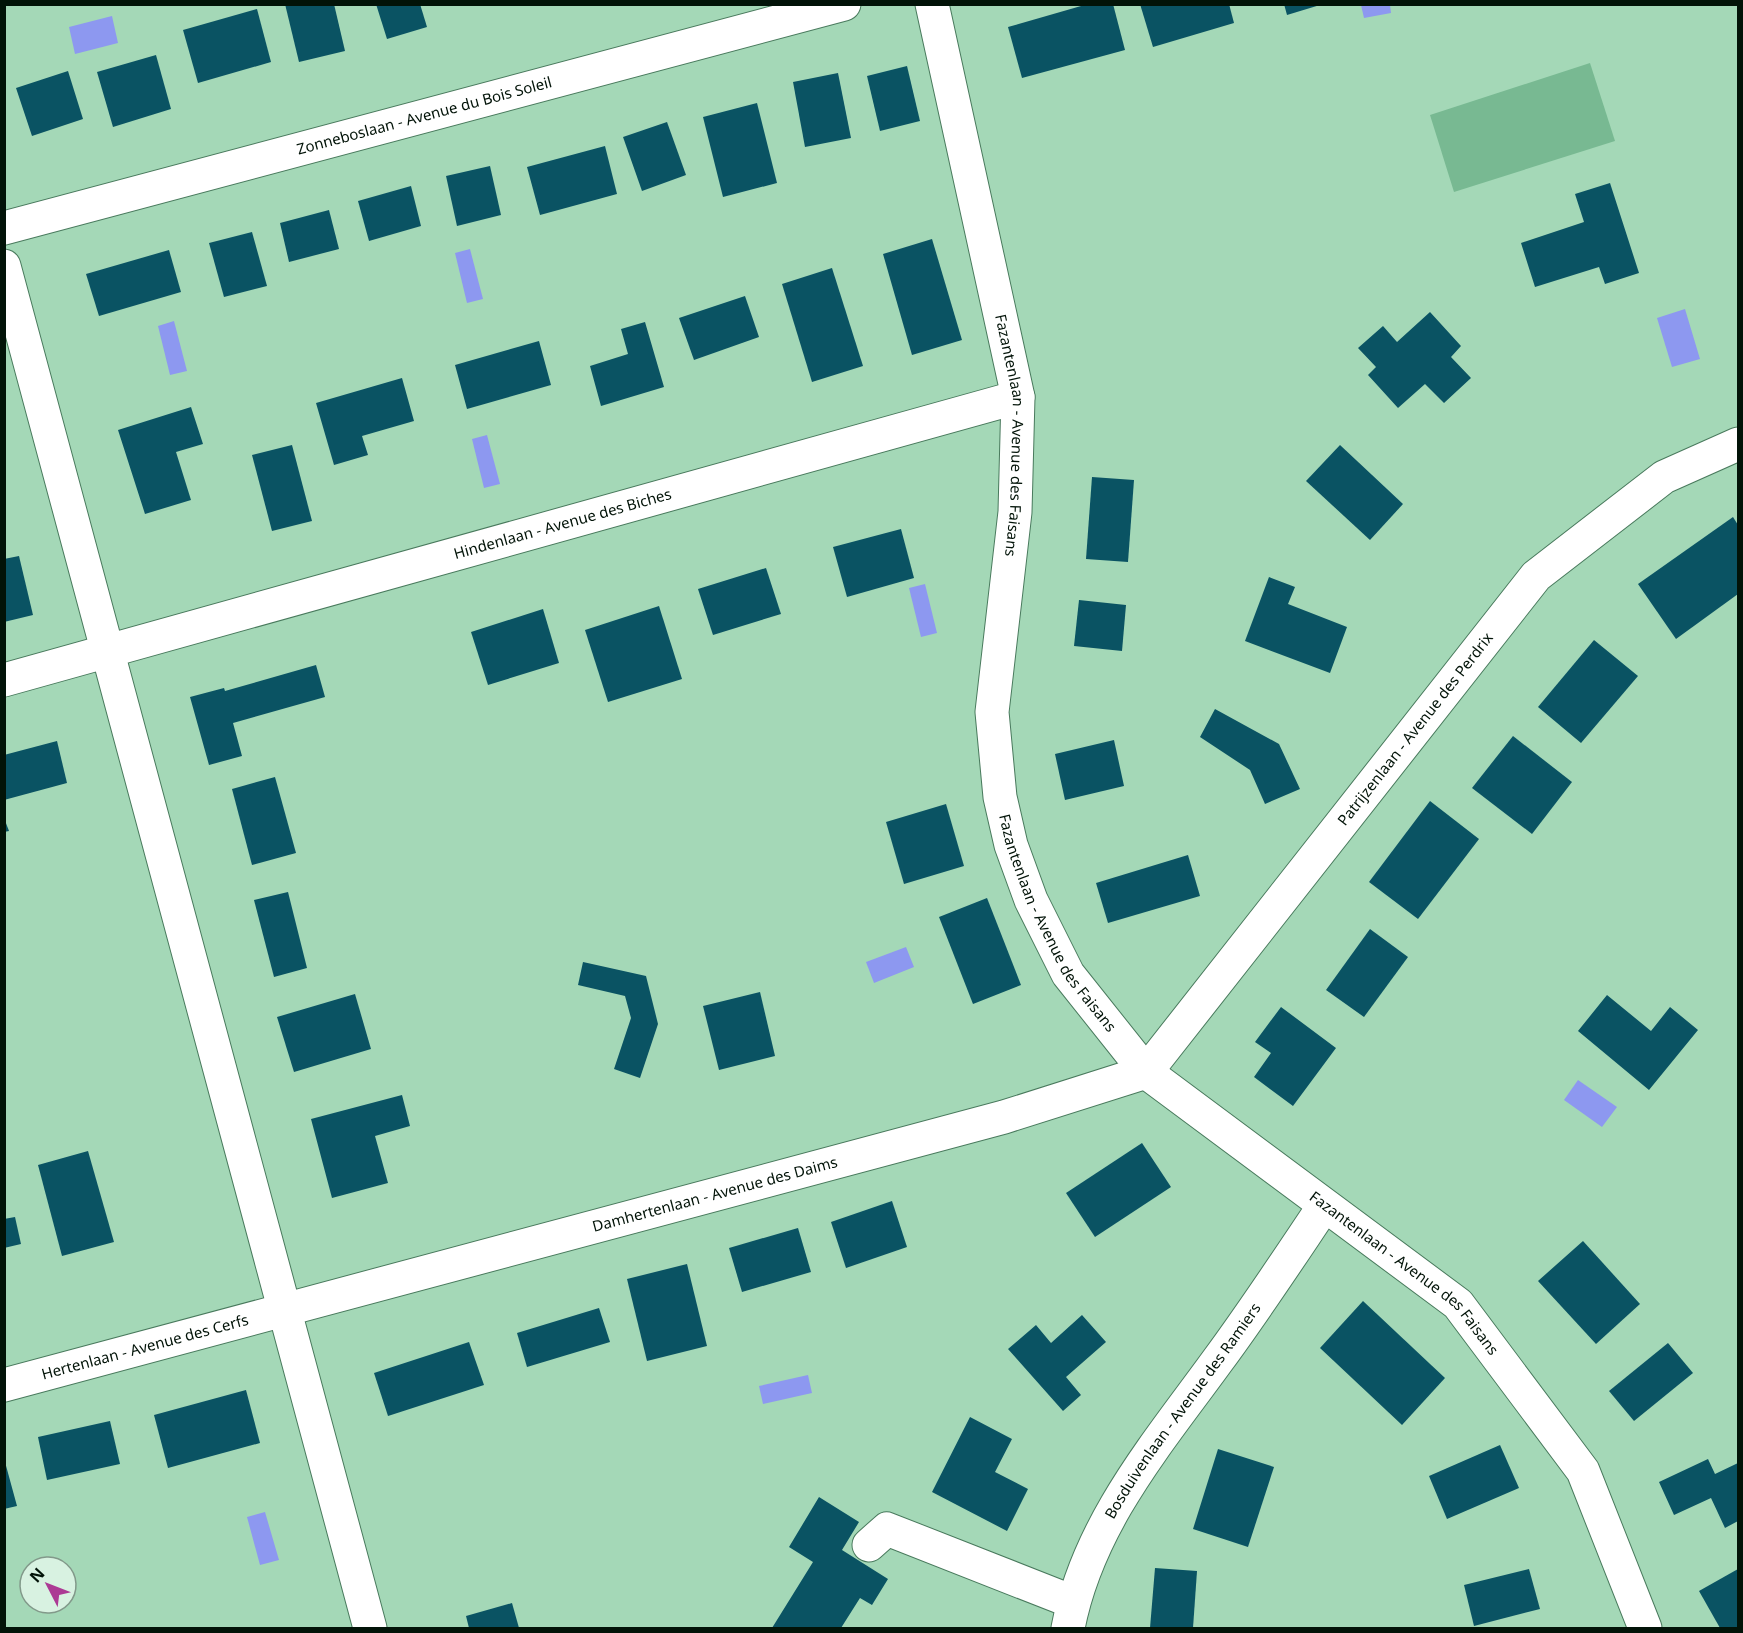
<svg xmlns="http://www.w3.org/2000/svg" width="1743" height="1633" font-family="'Noto Sans',sans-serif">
	<rect width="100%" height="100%" fill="#a4d8b7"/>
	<path fill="#78b992" d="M1590,63L1615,141L1454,192L1430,115Z"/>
	<g fill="#8d98f0">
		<path d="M1361,5H1390L1391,13L1364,18Z"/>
		<path d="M112,16L118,43L75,54L69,27Z"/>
		<path d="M470,249L483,299L467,303L455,253Z"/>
		<path d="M1685,309L1700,359L1672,367L1657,318Z"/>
		<path d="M174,321L187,371L170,375L158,326Z"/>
		<path d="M487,435L500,484L484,488L472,439Z"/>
		<path d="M925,584L937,633L921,637L909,588Z"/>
		<path d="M906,947L914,967L874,983L866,962Z"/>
		<path d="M1578,1080L1617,1107L1602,1127L1564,1100Z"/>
		<path d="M808,1375L812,1393L763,1404L759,1386Z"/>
		<path d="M265,1512L279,1560L260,1565L247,1517Z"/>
	</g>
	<g fill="#0a5363">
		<path d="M285,4H334L345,51L299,62Z"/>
		<path d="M376,4H420L427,27L387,39Z"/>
		<path d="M1088,4H1113L1125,50L1022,78L1008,27Z"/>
		<path d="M1140,4H1229L1234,23L1153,47Z"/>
		<path d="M1284,4H1320V5L1287,15Z"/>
		<path d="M257,9L271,62L198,83L183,30Z"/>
		<path d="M156,55L171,109L113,127L97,72Z"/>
		<path d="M907,66L920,121L880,131L867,76Z"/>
		<path d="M68,71L83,119L32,136L16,88Z"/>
		<path d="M838,73L851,138L805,147L793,82Z"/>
		<path d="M757,103L777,183L723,197L703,117Z"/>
		<path d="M667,122L686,175L642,191L623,137Z"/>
		<path d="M605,146L617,194L540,215L527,167Z"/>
		<path d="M490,166L501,215L457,226L446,176Z"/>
		<path d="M1610,183L1639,273L1605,284L1599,267L1535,287L1521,243L1584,222L1575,194Z"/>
		<path d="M411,186L421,226L369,241L358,201Z"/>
		<path d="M329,210L339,249L289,262L280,223Z"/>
		<path d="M252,232L267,286L224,297L209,243Z"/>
		<path d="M932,239L962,340L912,355L883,254Z"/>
		<path d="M169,250L181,292L99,316L86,274Z"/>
		<path d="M832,268L863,366L812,382L782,284Z"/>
		<path d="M745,296L759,337L694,360L679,318Z"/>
		<path d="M1430,312L1461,346L1451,357L1471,378L1444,403L1425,384L1398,408L1368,375L1376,367L1358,348L1383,326L1397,342Z"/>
		<path d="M645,322L664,387L601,406L590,366L628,354L621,329Z"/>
		<path d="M539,341L551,385L467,409L455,365Z"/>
		<path d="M402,378L414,421L362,436L368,455L334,465L316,403Z"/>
		<path d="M191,407L203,444L176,452L191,500L145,514L118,430Z"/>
		<path d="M292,445L312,521L272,531L252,455Z"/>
		<path d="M1340,445L1403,504L1370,540L1306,481Z"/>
		<path d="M1092,477L1134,480L1128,562L1086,559Z"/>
		<path d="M1733,517L1738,525V594L1676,639L1638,584Z"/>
		<path d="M901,529L914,578L847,597L833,547Z"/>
		<path d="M19,556L33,615L4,622V559Z"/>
		<path d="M766,568L781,614L713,635L698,589Z"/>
		<path d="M1269,577L1295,587L1288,604L1347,627L1330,673L1245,641Z"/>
		<path d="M1079,600L1126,605L1122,651L1074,646Z"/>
		<path d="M659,606L682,679L608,702L585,630Z"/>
		<path d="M543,609L559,663L488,685L471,632Z"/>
		<path d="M1594,640L1638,676L1581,743L1538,707Z"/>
		<path d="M316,665L325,697L233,723L242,756L209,765L190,697L224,688L225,691Z"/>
		<path d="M1215,709L1279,744L1300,789L1265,804L1250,770L1200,737Z"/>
		<path d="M1513,736L1572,782L1532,834L1472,788Z"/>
		<path d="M1114,740L1124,786L1065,800L1055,754Z"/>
		<path d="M57,741L67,783L4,800V755Z"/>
		<path d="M275,777L296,853L252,865L232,789Z"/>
		<path d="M1430,801L1479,839L1418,919L1369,882Z"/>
		<path d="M946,804L964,866L904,884L886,822Z"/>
		<path d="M4,818L9,831L4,832Z"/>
		<path d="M1188,855L1200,896L1108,923L1096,883Z"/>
		<path d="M288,892L307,968L274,977L254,900Z"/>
		<path d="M987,898L1021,985L973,1004L939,917Z"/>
		<path d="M1370,929L1408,957L1364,1017L1326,990Z"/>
		<path d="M583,962L646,976L658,1024L640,1078L614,1069L631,1018L625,996L578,985Z"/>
		<path d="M760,992L775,1056L719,1070L703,1006Z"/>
		<path d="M355,994L371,1049L294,1072L277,1017Z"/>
		<path d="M1607,995L1651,1031L1670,1007L1698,1030L1649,1090L1578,1031Z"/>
		<path d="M1281,1007L1336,1048L1293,1106L1254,1077L1271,1053L1255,1042Z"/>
		<path d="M402,1095L410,1126L375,1136L388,1183L332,1198L311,1119Z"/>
		<path d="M1142,1143L1171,1187L1095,1237L1066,1193Z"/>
		<path d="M88,1151L114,1242L62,1256L38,1165Z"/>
		<path d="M892,1201L907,1247L846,1268L831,1222Z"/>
		<path d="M15,1217L21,1244L4,1248V1219Z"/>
		<path d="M798,1228L811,1272L742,1292L729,1248Z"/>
		<path d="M1583,1241L1640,1304L1596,1344L1538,1281Z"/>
		<path d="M687,1264L707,1346L647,1361L627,1279Z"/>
		<path d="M1363,1301L1445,1378L1402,1425L1320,1348Z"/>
		<path d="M599,1308L610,1342L527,1367L517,1333Z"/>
		<path d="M1082,1315L1106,1342L1066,1377L1081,1395L1063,1411L1008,1349L1036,1325L1051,1343Z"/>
		<path d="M469,1342L484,1385L388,1416L374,1373Z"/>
		<path d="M1668,1343L1693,1373L1634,1421L1609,1391Z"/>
		<path d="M246,1390L260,1443L168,1468L154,1415Z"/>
		<path d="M970,1417L1012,1439L995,1472L1028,1489L1007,1531L932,1492Z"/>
		<path d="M110,1421L120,1464L47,1480L38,1437Z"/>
		<path d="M1500,1445L1519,1488L1447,1519L1429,1476Z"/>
		<path d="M1218,1449L1274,1467L1248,1547L1193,1529Z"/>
		<path d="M1708,1459L1715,1474L1738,1463V1521L1725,1528L1711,1498L1674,1515L1659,1482Z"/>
		<path d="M5,1462L17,1506L4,1509V1463Z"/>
		<path d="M819,1497L859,1522L842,1550L888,1579L872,1605L860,1598L841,1628H772L813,1562L789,1547Z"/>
		<path d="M1155,1568L1197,1571L1193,1628H1150Z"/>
		<path d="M1529,1569L1540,1609L1474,1626L1464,1585Z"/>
		<path d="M1738,1569V1628H1720L1699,1591Z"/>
		<path d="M512,1603L519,1628H469L466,1616Z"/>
	</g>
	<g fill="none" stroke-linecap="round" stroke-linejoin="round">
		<defs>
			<g id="minor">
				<path id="s1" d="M932,4L1018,397L1015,512L992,712L1000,797L1011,845L1031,900L1068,974L1146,1072L1458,1304L1583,1471L1645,1628"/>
				<path id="s2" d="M4,228L844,4"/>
				<path d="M4,266L370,1628"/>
				<path id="s3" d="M4,680L1018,397"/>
				<path id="s4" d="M1146,1072L1536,576L1664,477L1738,444"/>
				<path id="s5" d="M4,1385L1004,1117L1146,1072"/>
				<path d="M869,1545L887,1529L1073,1602"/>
				<path id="s6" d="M1068,1628C1088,1524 1157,1444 1218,1360C1255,1310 1289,1258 1324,1206"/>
			</g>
		</defs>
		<use href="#minor" stroke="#497a5d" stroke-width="35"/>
		<use href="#minor" stroke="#fff" stroke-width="33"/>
	</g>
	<g text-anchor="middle" stroke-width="6" stroke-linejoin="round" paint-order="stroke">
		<g font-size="15" fill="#021308" stroke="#d8f2e1">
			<text dy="5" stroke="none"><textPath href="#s2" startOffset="435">Zonneboslaan - Avenue du Bois Soleil</textPath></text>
			<text dy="5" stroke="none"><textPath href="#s1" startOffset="440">Fazantenlaan - Avenue des Faisans</textPath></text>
			<text dy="5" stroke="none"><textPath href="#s3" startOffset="580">Hindenlaan - Avenue des Biches</textPath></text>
			<text dy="5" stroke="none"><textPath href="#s4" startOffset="436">Patrijzenlaan - Avenue des Perdrix</textPath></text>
			<text dy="5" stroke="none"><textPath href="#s1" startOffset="944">Fazantenlaan - Avenue des Faisans</textPath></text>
			<text dy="5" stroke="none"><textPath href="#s5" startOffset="736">Damhertenlaan - Avenue des Daims</textPath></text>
			<text dy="5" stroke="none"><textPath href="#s1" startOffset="1448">Fazantenlaan - Avenue des Faisans</textPath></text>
			<text dy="5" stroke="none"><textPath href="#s5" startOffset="146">Hertenlaan - Avenue des Cerfs</textPath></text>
			<text dy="5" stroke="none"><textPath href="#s6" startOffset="248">Bosduivenlaan - Avenue des Ramiers</textPath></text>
		</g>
	</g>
	<rect width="1743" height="1633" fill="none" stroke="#021308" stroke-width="12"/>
	<g transform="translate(48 1585) rotate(312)"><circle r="28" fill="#d8f2e1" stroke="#82998a" stroke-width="1.5"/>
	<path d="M0-4.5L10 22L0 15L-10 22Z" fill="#ac3a94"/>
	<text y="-9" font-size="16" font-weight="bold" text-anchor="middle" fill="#021308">N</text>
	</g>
</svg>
